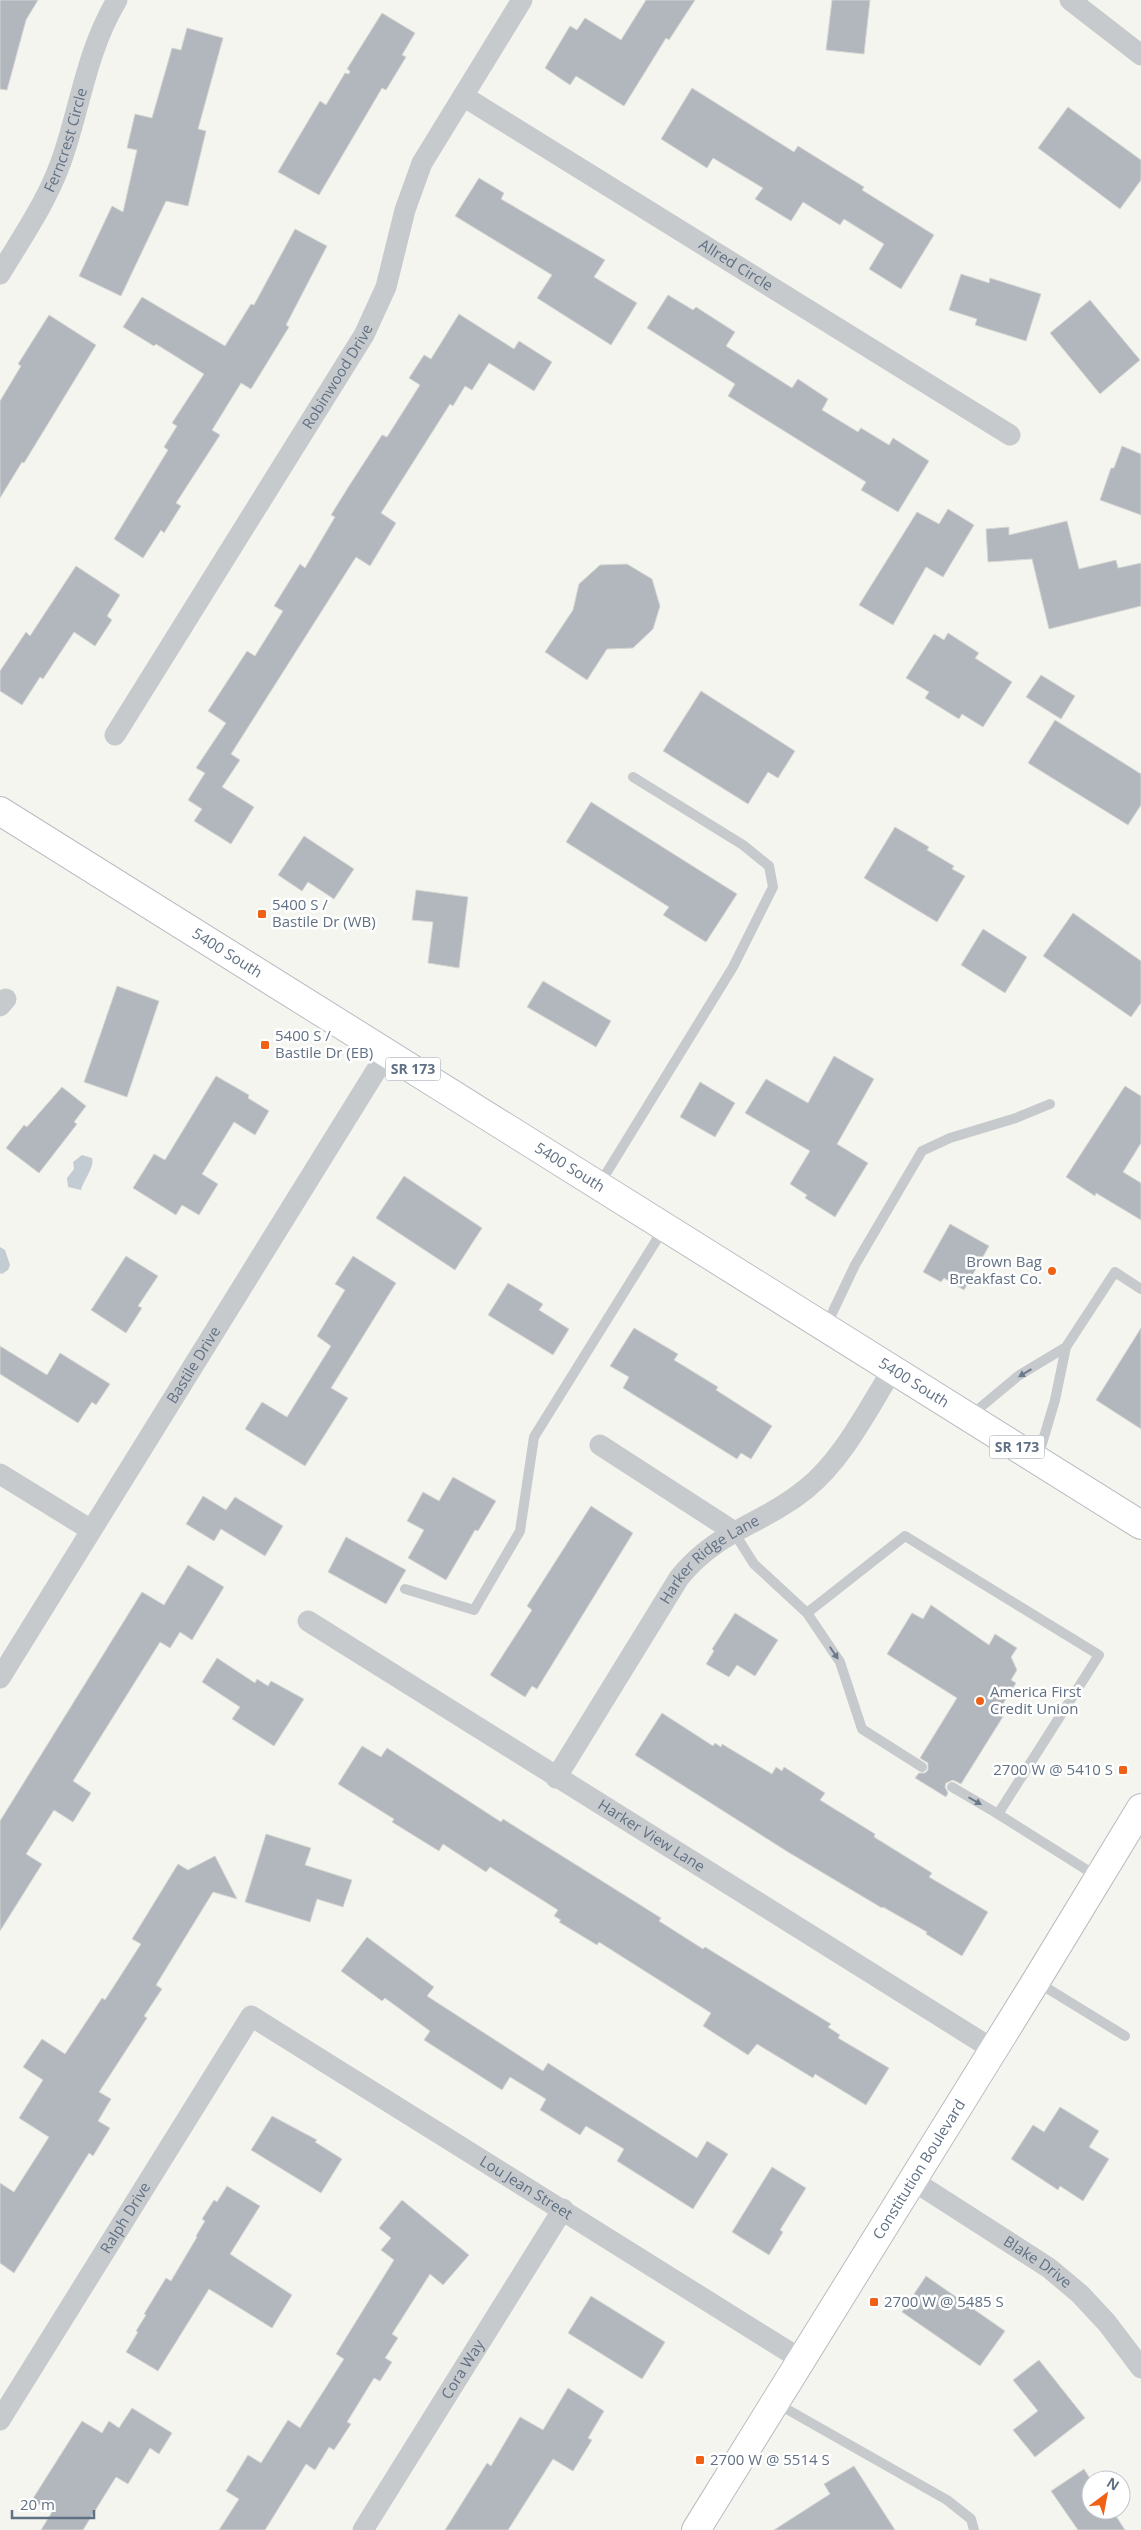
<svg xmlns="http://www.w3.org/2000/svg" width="1141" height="2530" font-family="'Open Sans',sans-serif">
	<rect width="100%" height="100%" fill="#f5f5f0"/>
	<g fill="#c3ccd2">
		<path d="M82,1155L92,1158C95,1167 83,1181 81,1190L68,1187L67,1178L74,1169L73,1162Z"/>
		<path d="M0,1247L5,1250L10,1265L8,1270L2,1274L0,1273Z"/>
	</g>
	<g fill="#b1b7bd" stroke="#d6d6d3">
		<path d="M0,0H38L26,20L7,90L0,89Z"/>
		<path d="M646,0H695L669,40L666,38L624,106L576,76L570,85L545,68L570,26L577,30L585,18L621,40Z"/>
		<path d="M832,0H870L864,54L826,50Z"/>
		<path d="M382,13L415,33L402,55L406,57L386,90L382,88L319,195L278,172L320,101L326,105L345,73L349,74L350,71L347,69Z"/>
		<path d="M187,28L223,38L198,129L206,131L188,206L166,201L121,296L79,276L112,206L123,212L137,150L127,148L135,114L152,118L172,48L181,50Z"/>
		<path d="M692,88L794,152L798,146L864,187L862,190L934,235L901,289L869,269L884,244L844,219L840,225L803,202L791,221L755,199L763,188L713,158L707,168L661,139Z"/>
		<path d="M1068,107L1141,160V180L1120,209L1038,148Z"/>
		<path d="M479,178L504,193L501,199L605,260L594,277L637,303L611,345L537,298L552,275L455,216Z"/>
		<path d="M295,229L327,246L286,325L289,327L251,389L241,383L212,430L220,435L176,503L181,506L164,533L161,530L143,558L114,539L168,450L164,447L177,426L172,423L204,374L156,344L154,346L123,327L142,297L225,346L251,304L254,305Z"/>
		<path d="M961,274L989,283L990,278L1041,294L1026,341L975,325L977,319L949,310Z"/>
		<path d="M668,295L693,310L696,307L735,332L726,346L792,388L798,379L828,399L822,410L858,432L861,428L889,445L893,438L929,461L898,512L861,490L866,482L728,396L735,384L647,328Z"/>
		<path d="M1090,300L1140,360L1100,394L1050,333Z"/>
		<path d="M459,314L514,349L519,341L552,362L534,391L489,363L472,390L465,386L453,406L450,404L381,513L396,523L370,566L356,557L231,754L240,760L222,787L254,807L231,844L194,821L202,809L188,800L205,773L196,768L226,723L208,711L247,651L255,656L283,611L274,606L300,564L305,568L335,517L331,515L349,486L382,435L387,437L420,385L409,378L424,355L431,359Z"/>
		<path d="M49,315L96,345L24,463L22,462L0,498V401L21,366L18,364Z"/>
		<path d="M1122,446L1141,454V515L1100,500L1111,468H1114Z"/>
		<path d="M948,509L974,525L943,577L926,567L893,625L859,605L917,512L939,524Z"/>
		<path d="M1067,521L1079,569L1116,560L1118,568L1141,563V606L1049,629L1032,559L988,562L986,529L1009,527V535Z"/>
		<path d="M627,564L652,579L660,606L653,629L633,648L607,649L587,680L545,652L573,610L579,584L600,565Z"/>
		<path d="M76,566L120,595L107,616L112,620L95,646L74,632L43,679L40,677L22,705L0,691V671L26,632L30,636Z"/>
		<path d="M948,633L979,653L975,658L1012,682L983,727L962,714L959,719L925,698L929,692L906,678L934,634L944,640Z"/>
		<path d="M1041,675L1075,696L1061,719L1026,697Z"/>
		<path d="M701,691L795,751L778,778L768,772L748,804L663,751Z"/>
		<path d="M1055,720L1141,774V805L1128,825L1028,763Z"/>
		<path d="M591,802L737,894L706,942L663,915L669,907L566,842Z"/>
		<path d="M895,827L929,847L927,850L954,866L952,869L965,876L937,922L864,878Z"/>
		<path d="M304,836L354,869L334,899L308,882L302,891L278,875Z"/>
		<path d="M416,890L468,897L459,968L428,963L433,922L412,920Z"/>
		<path d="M1073,913L1141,961V1003L1131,1017L1043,956Z"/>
		<path d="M983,929L1027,957L1005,993L961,965Z"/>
		<path d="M543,981L611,1021L596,1047L527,1007Z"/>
		<path d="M117,986L159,1001L127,1097L84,1082Z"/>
		<path d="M834,1056L874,1079L837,1144L868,1163L835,1217L805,1198L807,1195L790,1184L810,1151L745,1113L766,1079L808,1103Z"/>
		<path d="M216,1076L249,1095L248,1098L269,1111L255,1135L234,1122L202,1174L218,1184L199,1215L182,1205L176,1215L133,1188L154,1154L165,1160Z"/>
		<path d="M700,1082L735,1103L715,1137L680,1117Z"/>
		<path d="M1125,1086L1141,1096V1143L1123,1172L1141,1183V1220L1096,1193L1095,1196L1066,1177Z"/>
		<path d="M62,1087L86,1106L74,1122L77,1124L39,1173L6,1148L24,1125L27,1127Z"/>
		<path d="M404,1176L482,1228L455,1270L376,1218Z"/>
		<path d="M950,1224L989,1246L964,1290L944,1278L941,1282L923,1272Z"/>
		<path d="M126,1256L158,1276L138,1306L142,1308L126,1333L91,1310Z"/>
		<path d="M353,1256L396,1283L331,1388L348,1398L305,1466L245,1429L262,1402L287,1417L331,1346L317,1336L345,1290L335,1284Z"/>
		<path d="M508,1283L543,1304L539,1310L569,1329L553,1355L488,1315Z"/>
		<path d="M634,1328L678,1354L674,1360L718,1387L716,1390L772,1426L751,1459L741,1453L737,1459L623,1388L629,1377L610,1366Z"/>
		<path d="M1141,1328V1429L1096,1400Z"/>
		<path d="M0,1346L47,1375L60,1353L110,1384L96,1405L92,1402L78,1423L0,1374Z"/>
		<path d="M453,1477L496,1501L478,1531L475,1530L446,1580L408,1558L424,1530L407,1521L423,1492L439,1501Z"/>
		<path d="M203,1496L226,1510L235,1497L283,1526L265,1556L221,1529L214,1541L186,1524Z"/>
		<path d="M591,1506L633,1533L537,1689L532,1686L525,1697L490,1675L532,1610L527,1606Z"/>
		<path d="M346,1537L406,1570L386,1604L328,1572Z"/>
		<path d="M188,1565L224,1587L192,1640L180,1632L170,1648L160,1642L73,1781L91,1793L73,1822L54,1810L26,1854L42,1864L0,1931V1821L142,1592L164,1605Z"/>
		<path d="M931,1605L989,1645L995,1634L1017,1648L1011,1657L1017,1670L1011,1680L1016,1683L1003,1704L1009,1707L961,1784L953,1780L946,1783L945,1787L948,1793L946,1797L915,1778L919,1773H925L928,1770V1763L920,1758L957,1698L887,1654L912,1613L923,1619Z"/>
		<path d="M735,1613L778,1640L755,1676L737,1665L729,1677L706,1664L714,1651L712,1649Z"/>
		<path d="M217,1658L255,1683L257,1679L268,1686L271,1681L304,1699L274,1746L232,1719L240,1707L202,1682Z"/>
		<path d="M662,1713L713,1746L715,1743L721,1747L722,1744L772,1774L776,1767L782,1771L784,1767L825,1793L820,1800L875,1834L874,1837L932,1873L929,1877L988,1912L962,1956L926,1934L927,1932L883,1907L882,1908L788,1852L635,1755Z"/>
		<path d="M362,1746L381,1757L387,1748L501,1822L503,1819L661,1918L659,1921L703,1949L705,1947L831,2024L828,2027L840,2035L838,2038L889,2068L866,2105L815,2074L813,2078L757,2044L748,2055L703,2026L711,2013L599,1942L597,1945L559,1922L561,1920L554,1916L558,1910L490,1867L486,1872L443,1844L439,1851L392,1822L394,1819L338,1784Z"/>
		<path d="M266,1834L311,1848L305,1865L352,1880L343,1907L317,1899L310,1922L245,1902Z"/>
		<path d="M215,1856L237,1899L213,1892L156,1985L162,1989L144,2016L147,2018L99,2092L111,2099L98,2121L110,2128L93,2156L89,2153L14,2273L0,2263V2183L14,2192L49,2137L19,2118L43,2080L23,2067L42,2039L65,2054L102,1998L105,2000L141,1944L132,1939L178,1864L188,1870Z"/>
		<path d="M367,1937L434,1987L427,1996L543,2071L548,2063L697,2158L707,2141L728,2154L693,2209L617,2161L624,2149L586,2126L580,2135L540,2110L546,2099L510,2077L502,2090L424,2040L430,2031L385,1998L382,2001L341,1971Z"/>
		<path d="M1060,2107L1099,2131L1089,2147L1109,2159L1083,2201L1060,2186L1058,2190L1011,2159L1033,2125L1044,2132Z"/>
		<path d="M272,2116L317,2140L315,2142L342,2159L321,2193L251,2150Z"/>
		<path d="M772,2167L806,2188L780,2230L783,2232L769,2255L732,2232Z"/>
		<path d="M227,2186L260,2206L230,2254L292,2295L272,2328L209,2289L158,2371L126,2352L138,2332L136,2331L146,2315L144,2314L166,2278L171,2281L197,2237L196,2236L205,2221L202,2219L214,2200L217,2202Z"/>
		<path d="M402,2200L469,2255L443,2285L430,2274L392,2334L398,2338L385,2358L392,2362L380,2381L374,2378L347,2422L351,2424L334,2450L329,2447L315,2470L306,2464L265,2530H219L239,2499L226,2491L248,2455L261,2463L288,2420L300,2428L344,2359L336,2354L394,2260L381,2250L391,2238L379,2228Z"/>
		<path d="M926,2276L1005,2331L980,2366L902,2312Z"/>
		<path d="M591,2296L665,2342L642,2379L568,2333Z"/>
		<path d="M1039,2360L1085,2418L1035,2457L1013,2430L1038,2411L1013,2380Z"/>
		<path d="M568,2388L604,2411L588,2438L592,2440L573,2471L553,2459L508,2530H445L487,2463L491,2466L520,2417L543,2430Z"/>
		<path d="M132,2408L172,2433L159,2454L150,2448L128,2484L116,2477L83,2530H41L52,2512L32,2500L82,2421L102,2433L109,2421L119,2428Z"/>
		<path d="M854,2466L895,2530H774L830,2494L824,2484Z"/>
		<path d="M1084,2469L1091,2480V2510H1112L1125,2530H1078L1051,2491Z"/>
	</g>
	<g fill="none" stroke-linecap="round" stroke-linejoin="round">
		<defs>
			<g id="secondary">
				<path id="s10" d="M696,2530L1036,1981L1141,1808"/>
			</g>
			<g id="primary">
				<path id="s11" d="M0,811L1141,1525"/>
			</g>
		</defs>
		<use href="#secondary" stroke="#b8bcc1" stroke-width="30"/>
		<use href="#primary" stroke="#b9bcc0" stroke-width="30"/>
		<g stroke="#c7cacd" stroke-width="10">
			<path d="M599,1185L733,967L773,887L769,866L743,845L633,777"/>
			<path d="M826,1326L855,1265L922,1151L950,1138L1016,1118L1050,1104"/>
			<path d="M970,1416L1018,1376L1066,1347"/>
			<path d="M1038,1457L1055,1400L1066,1347L1115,1272L1141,1289"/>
			<path d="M733,1531L754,1564L807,1613L905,1536L1099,1655L998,1814L1098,1877"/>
			<path d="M405,1589L474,1610L520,1531L534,1437L664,1228"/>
			<path d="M807,1613L840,1662L862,1729L922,1767"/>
			<path d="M952,1787L998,1814"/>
			<path d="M1037,1982L1125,2036"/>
			<path d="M776,2403L947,2500L971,2519L974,2530"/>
		</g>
		<g stroke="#c7cacd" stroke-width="21">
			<path d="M1070,0L1141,55"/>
			<path id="s1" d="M463,96L1010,435"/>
			<path id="s2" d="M0,274C24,234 51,196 65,150C82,97 88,49 117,0"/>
			<path id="s3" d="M115,735L364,335L386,287L405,210L422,163L522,0"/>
			<path d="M0,1006L6,999"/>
			<path d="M600,1445L733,1531"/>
			<path d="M0,1474L91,1530"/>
			<path id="s4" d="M308,1621L994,2050"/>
			<path id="s5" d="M0,1678L387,1053"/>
			<path id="s6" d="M556,1778L679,1578C717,1530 762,1525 806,1489C844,1458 867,1410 893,1369"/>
			<path id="s7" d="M912,2180L1049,2268L1080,2294L1107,2323L1141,2368"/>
			<path id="s8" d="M0,2420L251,2016L802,2360"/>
			<path id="s9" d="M363,2530L563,2209"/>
		</g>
		<use href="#secondary" stroke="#fff" stroke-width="28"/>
		<use href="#primary" stroke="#fff" stroke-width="28"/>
	</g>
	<defs><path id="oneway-solid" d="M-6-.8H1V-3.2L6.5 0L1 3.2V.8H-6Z" transform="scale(1.25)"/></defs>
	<g fill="#6b7a8b">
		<use href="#oneway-solid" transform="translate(1025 1373) rotate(149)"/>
		<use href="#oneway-solid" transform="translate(834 1653) rotate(56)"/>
		<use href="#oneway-solid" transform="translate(975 1801) rotate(30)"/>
	</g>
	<g fill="#f06115" stroke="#fff" stroke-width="2">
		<rect x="257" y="909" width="10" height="10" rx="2.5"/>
		<rect x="260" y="1040" width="10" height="10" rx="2.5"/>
		<circle cx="1052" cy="1271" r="5"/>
		<circle cx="980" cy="1701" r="5"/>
		<rect x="1118" y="1765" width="10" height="10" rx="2.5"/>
		<rect x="869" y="2297" width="10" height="10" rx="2.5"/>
		<rect x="695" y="2455" width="10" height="10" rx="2.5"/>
	</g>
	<g text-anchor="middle" stroke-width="5" stroke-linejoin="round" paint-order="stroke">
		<g fill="#fff" stroke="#909ca9" stroke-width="1">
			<rect x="385.5" y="1057.5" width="55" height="23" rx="4"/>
			<rect x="989.5" y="1435.5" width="55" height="23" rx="4"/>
		</g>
		<g font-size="14" font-weight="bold" fill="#617184">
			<text x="413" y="1074">SR 173</text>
			<text x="1017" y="1452">SR 173</text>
		</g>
		<g font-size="15" fill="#617184" stroke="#fff">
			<text dy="5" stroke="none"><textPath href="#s2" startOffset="150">Ferncrest Circle</textPath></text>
			<text dy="5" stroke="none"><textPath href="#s1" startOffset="321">Allred Circle</textPath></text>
			<text dy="5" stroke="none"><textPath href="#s3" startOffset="422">Robinwood Drive</textPath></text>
			<text dy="5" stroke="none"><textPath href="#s11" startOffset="268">5400 South</textPath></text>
			<text dy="5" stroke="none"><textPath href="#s11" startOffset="672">5400 South</textPath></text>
			<text dy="5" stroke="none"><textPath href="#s5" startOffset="368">Bastile Drive</textPath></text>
			<text dy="5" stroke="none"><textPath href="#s11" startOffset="1078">5400 South</textPath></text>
			<text dy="5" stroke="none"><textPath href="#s6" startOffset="270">Harker Ridge Lane</textPath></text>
			<text dy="5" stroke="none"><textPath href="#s4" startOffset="405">Harker View Lane</textPath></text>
			<text dy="5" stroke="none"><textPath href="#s10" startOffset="424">Constitution Boulevard</textPath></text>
			<text dy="5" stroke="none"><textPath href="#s8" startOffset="800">Lou Jean Street</textPath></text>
			<text dy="5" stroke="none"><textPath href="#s8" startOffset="238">Ralph Drive</textPath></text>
			<text dy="5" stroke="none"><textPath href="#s7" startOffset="150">Blake Drive</textPath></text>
			<text dy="5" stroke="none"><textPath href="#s9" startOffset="189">Cora Way</textPath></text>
		</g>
		<g font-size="15" fill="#617184" stroke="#fff" text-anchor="start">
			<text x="272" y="910">5400 S /<tspan x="272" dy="17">Bastile Dr (WB)</tspan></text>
			<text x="275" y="1041">5400 S /<tspan x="275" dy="17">Bastile Dr (EB)</tspan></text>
			<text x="1042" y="1267" text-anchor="end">Brown Bag<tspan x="1042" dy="17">Breakfast Co.</tspan></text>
			<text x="990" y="1697">America First<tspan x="990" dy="17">Credit Union</tspan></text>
			<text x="1113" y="1775" text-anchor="end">2700 W @ 5410 S</text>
			<text x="884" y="2307">2700 W @ 5485 S</text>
			<text x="710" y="2465">2700 W @ 5514 S</text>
		</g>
	</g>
	<g transform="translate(1106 2495) rotate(32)"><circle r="24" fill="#ffffff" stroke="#c0c6ce"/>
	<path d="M0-4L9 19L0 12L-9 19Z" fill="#f06115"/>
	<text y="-8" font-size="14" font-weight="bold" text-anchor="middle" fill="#617184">N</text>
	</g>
	<path d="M12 2510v8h82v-8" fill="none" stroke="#617184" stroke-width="2.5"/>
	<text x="20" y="2510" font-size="15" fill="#617184" stroke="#ffffff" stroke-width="4" paint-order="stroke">20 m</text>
</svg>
